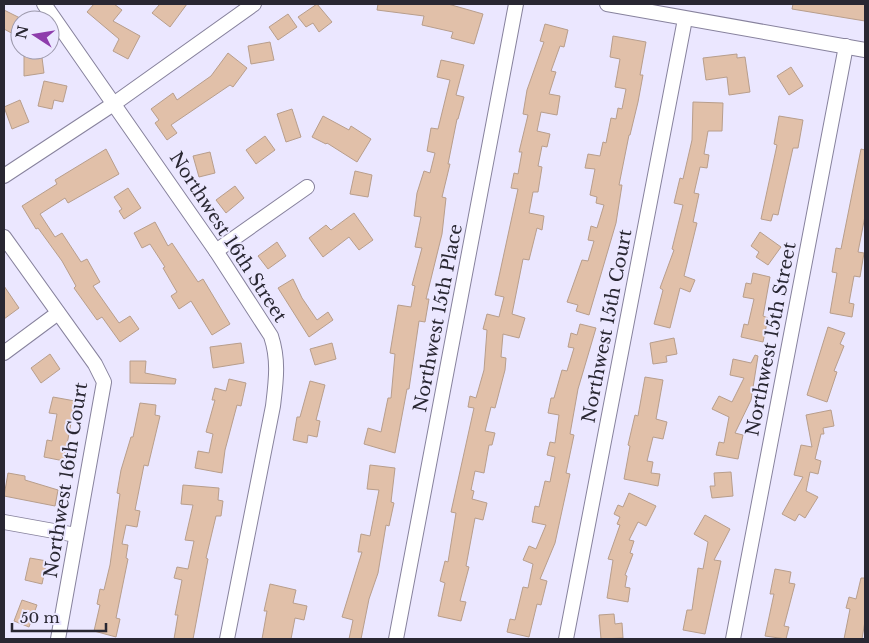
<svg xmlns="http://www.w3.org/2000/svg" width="869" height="643" font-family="'Libre Baskerville',serif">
	<rect width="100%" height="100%" fill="#ebe7ff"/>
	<g fill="#e1c0a9" stroke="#b89e8c">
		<path d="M94,4H114L122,10L113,21L140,36L128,59L113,51L119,39L87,12Z"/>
		<path d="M160,4H187L170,27L152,13Z"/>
		<path d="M317,4L332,22L319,32L313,23L306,27L298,17Z"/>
		<path d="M378,4H448L483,14L474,44L451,38L453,32L422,25L424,16L377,10Z"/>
		<path d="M793,4H865V21L792,9Z"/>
		<path d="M4,10L20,18V31L17,36L4,29Z"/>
		<path d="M288,14L297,27L278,40L269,27Z"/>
		<path d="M545,24L568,30L564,47L560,46L551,71L556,72L549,94L560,96L557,115L541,112L537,131L550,134L547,147L542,146L538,166L542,167L538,192H533L529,213L544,216L542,230L537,228L529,260L523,259L512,314L525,318L519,338L503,334L501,357L506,358L505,370L495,408L491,407L485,431L495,433L492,445H489L484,473L475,471L471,490L474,491L472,499L487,503L483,520L475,518L466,566L469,567L460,601L466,602L461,621L438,616L445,583L440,581L445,561L448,562L456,513L451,512L474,408L468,407L470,396L476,398L484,370L487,330L483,329L487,314L499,317L504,297L495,295L518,189L511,188L514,173L518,174L522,152H519L528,115L523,114L527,90L544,42L540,41Z"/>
		<path d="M613,36L646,42L640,75H643L638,102L630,135H629L619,185H622L616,223L589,315L576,311L578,305L567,302L582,260L588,261L594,241L588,240L591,226L597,228L604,205L596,203L597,197L590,195L595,169L585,168L588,154L600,156L603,142L606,143L611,118L616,119L618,108L622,109L626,89L615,87L620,59L610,57Z"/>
		<path d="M270,42L274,60L251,64L248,46Z"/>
		<path d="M24,50H41L44,73L24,76Z"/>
		<path d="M228,53L247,68L233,87L230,85L171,125L177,133L167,140L155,123L159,120L151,109L173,93L177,100L211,76Z"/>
		<path d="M737,54V58L745,57L750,92L729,95L727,77L706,80L703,58Z"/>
		<path d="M441,60L464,65L456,95L464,97L458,119H457L448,164H450L442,197L446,198L442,234L426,299H429L425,322L419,321L409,389H407L395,453L364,444L368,428L381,432L388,398H391L395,354L390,353L398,305L411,307L415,286L412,285L422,248L415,247L421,217L414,216L417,193L424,171L430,173L435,153L427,151L431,128L438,129L450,80L437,77Z"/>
		<path d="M791,67L803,86L789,95L777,76Z"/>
		<path d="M44,81L67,86L63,102L54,100L52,109L38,106Z"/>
		<path d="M20,100L29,122L12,129L4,107Z"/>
		<path d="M693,102L723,103L722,131H708L704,154L709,155L707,168L700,167L694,193L699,194L693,222L697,223L684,276L695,280L690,292L680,288L670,328L654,324L663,290L660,288L674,250L672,249L683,205L674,203L680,178L683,179L692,140Z"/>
		<path d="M292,109L301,137L286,142L277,114Z"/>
		<path d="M323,116L349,130L351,126L371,139L357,162L327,143L326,144L312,137Z"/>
		<path d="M779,116L803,120L798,148H793L778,215L773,214L771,221L761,219L777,145L774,144Z"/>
		<path d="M265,136L275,150L256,164L246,150Z"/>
		<path d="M106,149L119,174L68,203L65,198L40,214L55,237L62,233L81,262L87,259L100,282L93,286L119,323L130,316L139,329L120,342L102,317L97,320L74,288L76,286L62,261L38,228L36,229L22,206L57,184L55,180Z"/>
		<path d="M861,149L865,150V216L858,252L864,253L860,277L854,276L849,303L854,304L852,317L830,313L837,273L832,272L836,248L841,249Z"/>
		<path d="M210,152L215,173L199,177L193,156Z"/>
		<path d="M355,171L372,175L368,197L350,194Z"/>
		<path d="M235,186L244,198L226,213L216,200Z"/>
		<path d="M128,188L141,208L124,219L119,211L122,209L114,197Z"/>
		<path d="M354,213L373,240L359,250L349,237L323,257L309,238L326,225L331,230Z"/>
		<path d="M155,222L168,246L172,243L198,282L203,279L230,324L212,335L191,301L179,309L171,296L177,292L163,268L165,267L150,244L142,248L134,233Z"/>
		<path d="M760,232L781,247L768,265L756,257L759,252L751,246Z"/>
		<path d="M277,242L286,256L268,269L258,256Z"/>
		<path d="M753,273L770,277L763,316L768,318L763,342L741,337L744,324L748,325L754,299L743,297L746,283L751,284Z"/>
		<path d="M293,279L302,298L317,320L328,312L333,320L309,337L278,288Z"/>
		<path d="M4,286L19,308L4,319Z"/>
		<path d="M580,324L596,328L578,389L570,434L574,435L566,473L570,474L555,543L540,579L547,581L541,605L537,604L529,637L507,632L510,619L515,620L523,587L528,588L533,564L523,560L529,546L536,549L546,525L532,522L535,506L539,507L545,481L550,482L555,457L547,455L550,442L555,443L559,415L548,413L551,398H554L562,370L567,371L574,348L568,347L571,333L577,335Z"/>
		<path d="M828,327L845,333L840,344L844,346L834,371L837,372L827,402L807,395Z"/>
		<path d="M674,338L677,354L666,356L667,362L653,364L650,343Z"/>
		<path d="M241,343L244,363L213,368L210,347Z"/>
		<path d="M332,343L336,359L315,365L310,349Z"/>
		<path d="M50,354L60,369L41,383L31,368Z"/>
		<path d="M755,355L758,356L751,400L735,433L743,435L738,459L716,455L719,442L724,443L729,417L712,409L719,396L732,402L744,378L730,375L733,359L751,363Z"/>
		<path d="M130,361H146L145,373L176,379L175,384L130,383Z"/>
		<path d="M645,377L663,380L656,419L667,422L663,439L653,437L647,461L653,462L651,473L660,474L658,486L624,479L630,446L628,445L635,415L638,416Z"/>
		<path d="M229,379L246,383L241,406L237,405L225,450L222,473L195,468L198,451L209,453L213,434L206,432L215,400H212L215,388L226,391Z"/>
		<path d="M310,381L325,385L316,420L320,421L317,437L308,435L307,443L293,440L297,417H300Z"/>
		<path d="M53,397L75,401L64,461L44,457L47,440L52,441L57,414L49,413Z"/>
		<path d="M140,403L156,405L155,415L160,416L148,466L144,465L135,510L140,511L137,527L126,525L122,544L128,545L126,558L128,559L116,618L120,619L116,637L94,631L100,605L97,604L100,589L104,590L110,565L120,494L117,493L121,470L131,437H133Z"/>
		<path d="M831,410L834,426L823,428L824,434H821L815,459L821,461L818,474L810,472L806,491L818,497L805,518L799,514L795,521L782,514L803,477L794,475L801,445L812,447L806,415Z"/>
		<path d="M370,465L395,468L391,502L394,503L389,526L386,525L378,573L369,599L361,639H349L353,620L342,617L362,552H358L361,534L370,536L379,490L367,489Z"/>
		<path d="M731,472L733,496L712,498L710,486H715L714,473Z"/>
		<path d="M8,473L25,476V480L58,490L55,506L4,496Z"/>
		<path d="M183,485L219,488L218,500L223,501L221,516H216L206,558L208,559L193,639H174L178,615H175L182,580L174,578L177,567L188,569L194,541L185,540L193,505L181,504Z"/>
		<path d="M629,493L656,506L646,526L638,522L629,540L634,541L630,553L633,554L625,575L627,576L625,587L630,588L628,602L607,598L613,560L608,559L620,525L617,524L620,517L614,514L618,505L623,507Z"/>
		<path d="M705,515L730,529L714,560L721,561L705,634L683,630L687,610H692L698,568L703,569L708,542L694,534Z"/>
		<path d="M30,558L47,561L42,584L25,580Z"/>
		<path d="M775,569L791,572L789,583L795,584L784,626L789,627L786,639L765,636L774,594H770Z"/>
		<path d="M861,578H865V621L862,639H844L850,609L846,608L849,597L856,599Z"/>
		<path d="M270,584L296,590L293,603L307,606L304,620L295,618L291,639H262L267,611H264Z"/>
		<path d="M22,600L37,605L29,627L14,621Z"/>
		<path d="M614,614L615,624L622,623L623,638L601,639L599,615Z"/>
	</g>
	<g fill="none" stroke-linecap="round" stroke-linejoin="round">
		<defs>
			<g id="street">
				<path d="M44,4L216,251L271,336C279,360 276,381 273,406L227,639"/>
				<path d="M607,4L865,50"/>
				<path d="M4,176L115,103L254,4"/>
				<path d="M4,237L95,364L104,382L58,639"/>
				<path d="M216,251L307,187"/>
				<path d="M4,353L58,313"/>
				<path d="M4,522L76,535"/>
				<path d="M396,639L516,4"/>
				<path d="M566,639L685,19"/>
				<path d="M733,639L846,46"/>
			</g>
		</defs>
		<use href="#street" stroke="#87829d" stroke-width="16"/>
		<use href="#street" stroke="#fff" stroke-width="14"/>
	</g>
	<g text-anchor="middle" stroke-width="4" stroke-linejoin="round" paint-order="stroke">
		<g font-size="18" fill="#292732" stroke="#ebe7ff">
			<text transform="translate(228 237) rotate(57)" y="6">Northwest 16th Street</text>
			<text transform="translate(438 318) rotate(-79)" y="6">Northwest 15th Place</text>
			<text transform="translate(607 326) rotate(-79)" y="6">Northwest 15th Court</text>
			<text transform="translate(771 339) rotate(-79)" y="6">Northwest 15th Street</text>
			<text transform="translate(66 480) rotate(-81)" y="6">Northwest 16th Court</text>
		</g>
	</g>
	<rect width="869" height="643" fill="none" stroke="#292732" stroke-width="10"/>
	<g transform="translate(35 35) rotate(282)"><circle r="24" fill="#ebe7ff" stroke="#9d9aad"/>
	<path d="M0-4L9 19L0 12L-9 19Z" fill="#8e3dac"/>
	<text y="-8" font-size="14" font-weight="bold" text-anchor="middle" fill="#292732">N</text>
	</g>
	<path d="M12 623v8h94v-8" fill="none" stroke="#292732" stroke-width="2.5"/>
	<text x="20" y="623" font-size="15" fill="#292732" stroke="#ebe7ff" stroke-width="4" paint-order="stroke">50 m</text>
</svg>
